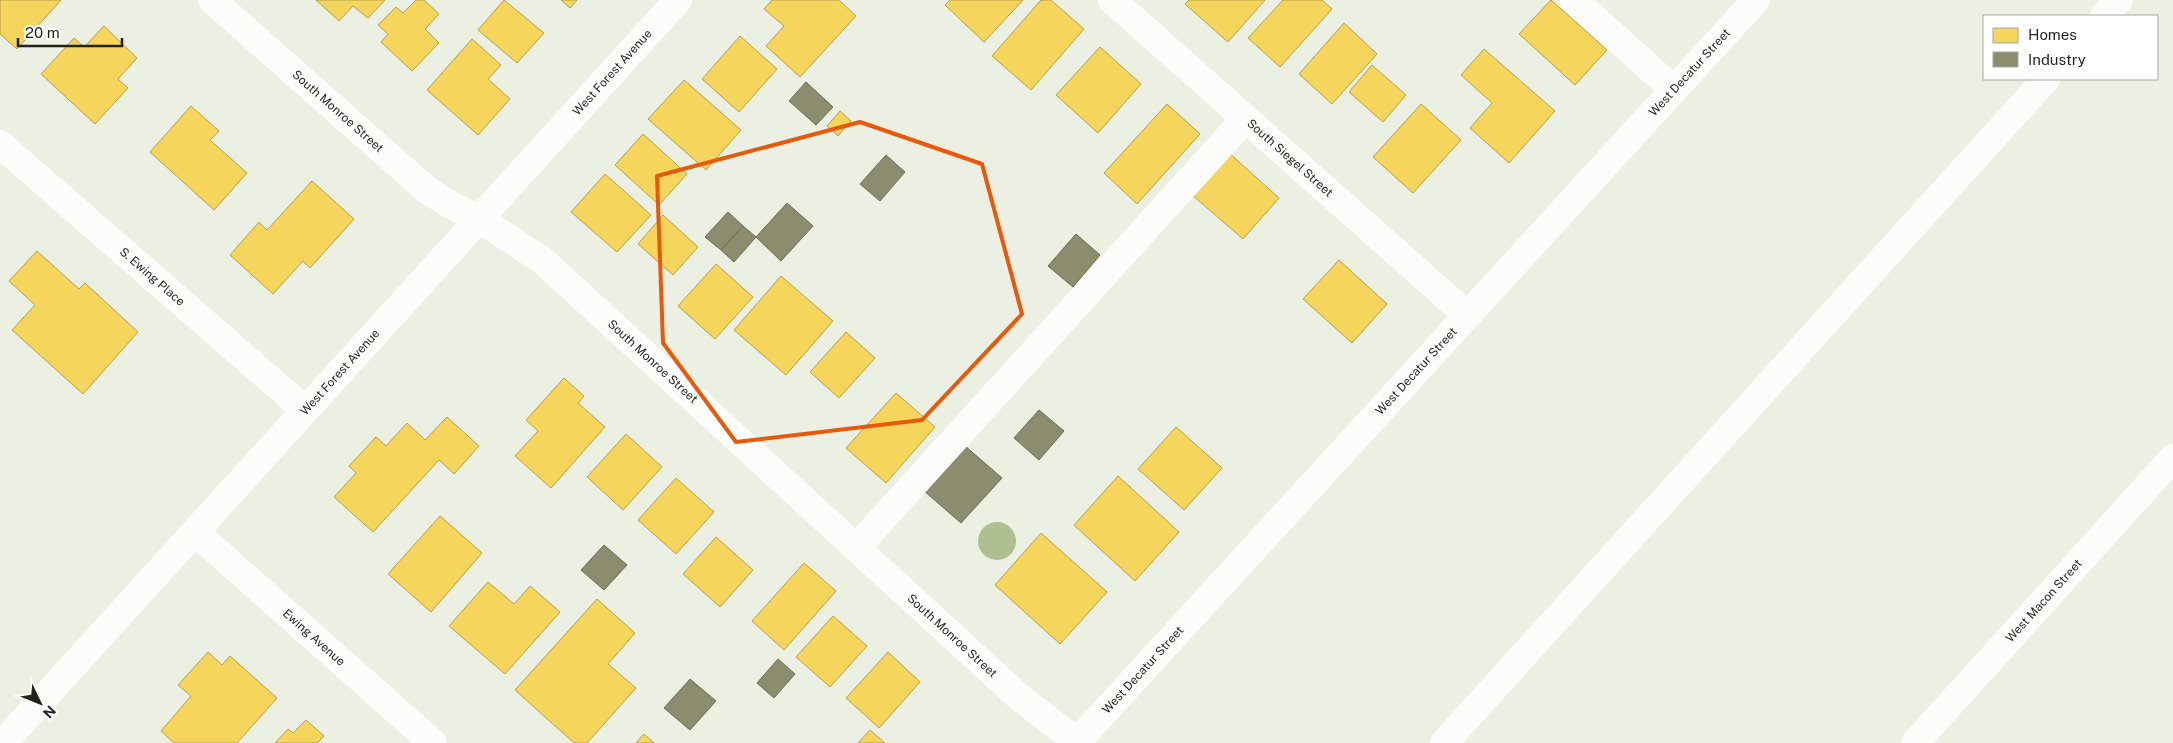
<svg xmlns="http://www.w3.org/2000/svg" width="2173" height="743" font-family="'Public Sans',sans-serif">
	<rect width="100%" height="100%" fill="#ebf0e2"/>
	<circle fill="#aec08f" cx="997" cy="541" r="19"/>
	<g fill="#f6d55c" stroke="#b6a048">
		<path d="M0,0H61L17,49L0,34Z"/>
		<path d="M316,0H385L368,18L353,6L339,21Z"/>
		<path d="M416,0H424L439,14L425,29L439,43L412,71L381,42L388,34L378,25L396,7L403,13Z"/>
		<path d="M504,0L544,33L517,63L478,30Z"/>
		<path d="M561,0H577L570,8Z"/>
		<path d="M772,0H839L856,16L800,77L766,46L784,26L764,9Z"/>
		<path d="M950,0H1023L984,42L945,5Z"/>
		<path d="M1041,0H1051L1084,29L1031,90L992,56Z"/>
		<path d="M1189,0H1265L1228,42L1185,4Z"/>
		<path d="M1283,0H1322L1332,9L1280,67L1248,38Z"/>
		<path d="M1551,0L1607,50L1575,85L1519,34Z"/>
		<path d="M1344,23L1377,54L1332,104L1299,74Z"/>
		<path d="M104,26L137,58L118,79L128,88L95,124L41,74L74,38L84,47Z"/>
		<path d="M740,36L777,69L739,112L702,79Z"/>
		<path d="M472,39L501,65L488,79L510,99L478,135L427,90Z"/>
		<path d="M1100,47L1141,84L1098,133L1056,95Z"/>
		<path d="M1484,49L1555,111L1509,163L1470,128L1492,103L1461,75Z"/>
		<path d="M1372,65L1406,95L1383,122L1349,92Z"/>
		<path d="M684,80L741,130L706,170L648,119Z"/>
		<path d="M1167,104L1200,134L1137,204L1104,173Z"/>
		<path d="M1421,104L1461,140L1413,193L1373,157Z"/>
		<path d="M191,106L219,131L210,140L247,173L214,210L150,152Z"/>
		<path d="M840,111L851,121L838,136L827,126Z"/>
		<path d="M643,134L687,174L659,205L615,165Z"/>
		<path d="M1228,152L1279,198L1243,239L1191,194Z"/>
		<path d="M605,174L651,215L617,252L571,212Z"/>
		<path d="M312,181L354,219L310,268L303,261L273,294L230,255L259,222L267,230Z"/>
		<path d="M663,215L698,247L673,275L638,244Z"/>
		<path d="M37,251L79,289L85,283L138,332L83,394L12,330L35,305L9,281Z"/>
		<path d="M1339,260L1387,304L1352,343L1303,299Z"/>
		<path d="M716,264L753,297L715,339L678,306Z"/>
		<path d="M781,276L833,321L786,375L734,330Z"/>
		<path d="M846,332L875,358L839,398L810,372Z"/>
		<path d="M564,378L584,396L578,403L605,427L551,488L515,456L538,431L526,420Z"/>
		<path d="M896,393L935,427L886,483L846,448Z"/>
		<path d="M447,417L479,446L454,474L439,460L373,532L334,497L356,473L349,466L376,437L386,446L407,423L425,440Z"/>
		<path d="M1176,427L1222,468L1184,510L1138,469Z"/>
		<path d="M626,434L662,467L623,510L587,477Z"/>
		<path d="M1118,476L1179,532L1135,581L1074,525Z"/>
		<path d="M676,478L714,512L676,554L638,520Z"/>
		<path d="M440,516L482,553L431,612L388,574Z"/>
		<path d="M1041,533L1107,592L1060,644L995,585Z"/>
		<path d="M716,537L753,570L720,607L683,574Z"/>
		<path d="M804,563L836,591L784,650L752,621Z"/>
		<path d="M488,582L514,604L530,586L560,612L505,674L449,626Z"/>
		<path d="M597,599L635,633L608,664L636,688L587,743H574L515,690Z"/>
		<path d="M833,616L867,646L830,687L796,657Z"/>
		<path d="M208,652L222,665L230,656L277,698L237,743H174L161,731L191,696L178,685Z"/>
		<path d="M888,652L920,682L879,728L846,698Z"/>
		<path d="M306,720L324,736L317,743H275L288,729L293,733Z"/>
		<path d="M870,730L885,743H858Z"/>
		<path d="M644,734L654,743H636Z"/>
	</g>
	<g fill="#8c8c6e" stroke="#6b6c55">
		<path d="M806,82L833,107L816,125L789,101Z"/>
		<path d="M886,155L905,172L880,201L860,184Z"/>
		<path d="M787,203L813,226L781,261L756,237Z"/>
		<path d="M728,212L743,226L721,250L705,237Z"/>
		<path d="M743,226L756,237L734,262L721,250Z"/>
		<path d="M1076,234L1100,255L1073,287L1048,266Z"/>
		<path d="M1039,410L1064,431L1039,460L1014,438Z"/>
		<path d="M964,445L1002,478L961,523L923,490Z"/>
		<path d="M604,545L627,565L604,590L581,570Z"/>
		<path d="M778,659L795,674L774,698L757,683Z"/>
		<path d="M690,679L716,701L690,730L664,708Z"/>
	</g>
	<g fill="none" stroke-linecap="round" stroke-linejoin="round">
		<g stroke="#fcfdfb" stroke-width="28">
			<path id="s1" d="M212,0L427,190L451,205L478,218L542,260L1019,697L1079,743"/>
			<path id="s2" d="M1112,0L1467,315"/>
			<path d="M1574,0L1674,90"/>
			<path d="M2104,16L2119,0"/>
			<path id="s3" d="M0,144L305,410"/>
			<path id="s4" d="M195,532L433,743"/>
			<path d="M856,548L1245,119"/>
			<path id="s5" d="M3,743L678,0"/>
			<path id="s6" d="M1076,743L1756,0"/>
			<path d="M1444,743L2046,79"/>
			<path id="s7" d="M1915,743L2173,458"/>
		</g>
	</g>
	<path fill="none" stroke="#e8590c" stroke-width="4" stroke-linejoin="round" d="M860,122L982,164L1022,314L922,420L736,442L663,343L657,176Z"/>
	<g text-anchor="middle" stroke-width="5" stroke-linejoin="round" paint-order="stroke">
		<g font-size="12" fill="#1f231a" stroke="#fff">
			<text dy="4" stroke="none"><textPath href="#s5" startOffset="906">West Forest Avenue</textPath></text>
			<text dy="4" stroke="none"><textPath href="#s6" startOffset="909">West Decatur Street</textPath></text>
			<text dy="4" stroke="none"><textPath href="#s1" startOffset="168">South Monroe Street</textPath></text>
			<text dy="4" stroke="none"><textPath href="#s2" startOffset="238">South Siegel Street</textPath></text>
			<text dy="4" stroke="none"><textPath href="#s3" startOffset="202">S. Ewing Place</textPath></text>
			<text dy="4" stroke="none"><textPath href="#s1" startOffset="572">South Monroe Street</textPath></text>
			<text dy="4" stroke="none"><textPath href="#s5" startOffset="501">West Forest Avenue</textPath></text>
			<text dy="4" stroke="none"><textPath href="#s6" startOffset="504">West Decatur Street</textPath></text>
			<text dy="4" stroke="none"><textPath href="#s7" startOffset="192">West Macon Street</textPath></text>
			<text dy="4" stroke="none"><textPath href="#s1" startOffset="978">South Monroe Street</textPath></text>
			<text dy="4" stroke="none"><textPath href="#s4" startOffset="159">Ewing Avenue</textPath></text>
			<text dy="4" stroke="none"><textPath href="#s6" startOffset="99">West Decatur Street</textPath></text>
		</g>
	</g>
	<rect x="1983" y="15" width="175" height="65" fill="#ffffff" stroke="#a5a7a3"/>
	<rect x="1993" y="28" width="25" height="15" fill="#f6d55c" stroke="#a5a7a3"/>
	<text x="2028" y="40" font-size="15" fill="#1f231a">Homes</text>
	<rect x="1993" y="52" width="25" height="15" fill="#8c8c6e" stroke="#a5a7a3"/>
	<text x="2028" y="65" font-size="15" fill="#1f231a">Industry</text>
	<g transform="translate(40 703) rotate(133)" stroke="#ffffff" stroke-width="4" paint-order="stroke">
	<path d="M0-4L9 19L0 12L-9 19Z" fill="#1f231a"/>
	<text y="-8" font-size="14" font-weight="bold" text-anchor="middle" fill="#1f231a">N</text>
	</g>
	<path d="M18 38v8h104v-8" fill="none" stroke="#1f231a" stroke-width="2.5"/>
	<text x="25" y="38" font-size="15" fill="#1f231a" stroke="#ffffff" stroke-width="4" paint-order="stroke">20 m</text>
</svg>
